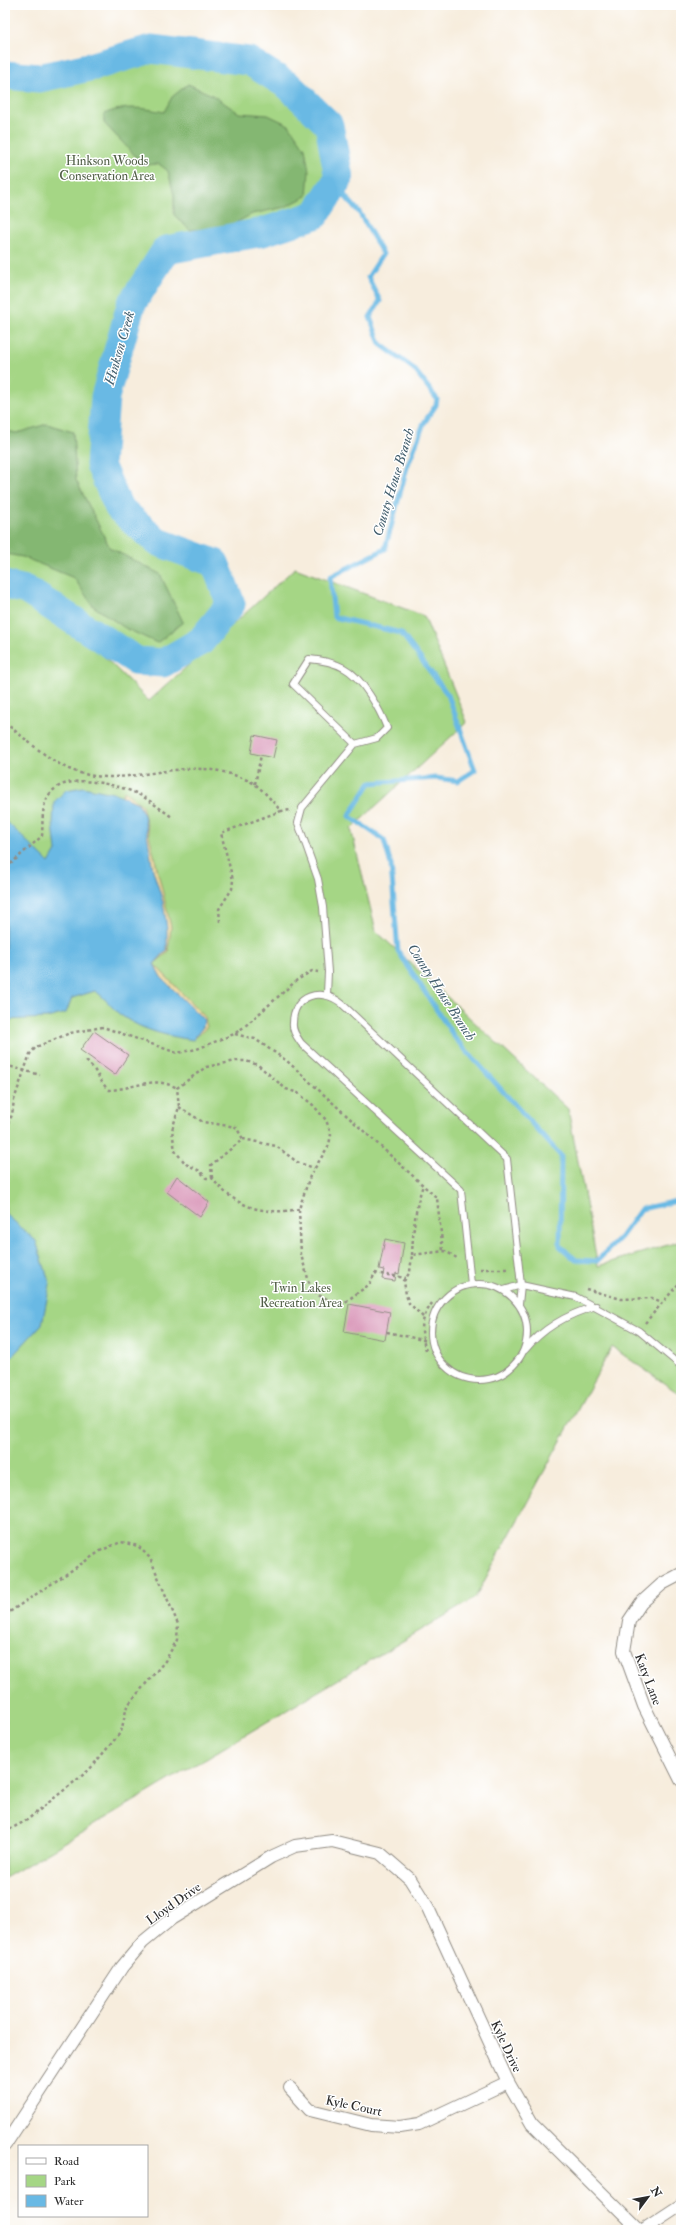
<svg xmlns="http://www.w3.org/2000/svg" width="686" height="2235" font-family="'IM FELL Double Pica',serif">
	<rect width="100%" height="100%" fill="#fff"/>
	<filter id="ink" filterUnits="userSpaceOnUse"><feTurbulence type="fractalNoise" baseFrequency=".025" numOctaves="2"/><feDisplacementMap in="SourceGraphic" scale="8" xChannelSelector="R" yChannelSelector="G"/><feConvolveMatrix kernelMatrix="1 2 1 2 8 2 1 2 1" color-interpolation-filters="sRGB"/></filter>
	<filter id="wash" filterUnits="userSpaceOnUse"><feTurbulence type="fractalNoise" baseFrequency=".012" numOctaves="4" result="noise"/><feDisplacementMap in="SourceGraphic" scale="16" xChannelSelector="R" yChannelSelector="G"/><feGaussianBlur stdDeviation="0.9" result="paint"/><feColorMatrix in="noise" values="0 0 0 0 0 0 0 0 0 0 0 0 0 0 0 0 0 1.4 0 .05"/><feComposite in="paint" operator="in"/></filter>
	<g filter="url(#wash)">
		<rect width="100%" height="100%" fill="#f7eddd"/>
		<g fill="#a5d685" stroke="#688058">
			<path d="M151,49L249,61L289,86L329,125L339,178L315,215L263,232L166,250L131,305L105,397L100,465L119,508L158,542L215,563L231,604L201,641L163,663L137,661L26,590L5,585V75L39,78L94,66Z"/>
			<path d="M295,568L424,616L467,722L351,829L376,931L568,1109L598,1266L681,1241V1395L612,1347L475,1598L5,1878V591L68,621L149,701Z"/>
		</g>
		<g fill="#84b772" stroke="#58714e">
			<path d="M188,84L212,95L239,113L268,115L289,125L305,148L309,171L307,196L285,207L252,214L223,230H190L174,215V195L168,171L159,164L144,165L104,123V114C125,105 143,108 164,112L172,97Z"/>
			<path d="M47,424L73,432L76,480L110,548L160,574L183,622L157,643L125,628L93,606L74,578L23,557L5,554V431L17,433Z"/>
		</g>
		<path fill="#eeda9e" stroke="#8c8264" d="M124,791L142,805L171,927L168,952L154,964L205,1017L207,1027L193,1040L195,1019L133,970L118,807Z"/>
		<g fill="#69b9e4" stroke="#4a7288">
			<path d="M83,787L118,794L138,803L144,815L153,870L163,902L167,928V950L154,964L161,977L204,1020L203,1027L193,1040C167,1036 144,1031 122,1016C113,1010 106,998 95,991L72,998L66,1013L47,1018L5,1020V820L49,863L56,851L53,824L54,802L66,790Z"/>
			<path d="M5,1213L36,1241L50,1284L42,1324L5,1364Z"/>
		</g>
		<g fill="none" stroke-linecap="round" stroke-linejoin="round">
			<path stroke="#69b9e4" stroke-width="5" d="M339,178L345,196L359,212L383,254L368,277L380,301L370,317L380,344L414,369L437,399L436,405L424,423L407,467L385,549L330,577L334,617L401,633L448,695L475,770L458,781L436,778L370,783L349,816L384,840L391,865L398,951L455,1038L561,1156L560,1246L576,1260L597,1261L621,1237L641,1209L681,1200"/>
			<path stroke="#69b9e4" stroke-width="29" d="M5,75L39,78L94,66L151,49L249,61L289,86L329,125L339,178L315,215L263,232L166,250L131,305L105,397L100,465L119,508L158,542L215,563L231,604L201,641L163,663L137,661L26,590L5,585"/>
		</g>
		<g id="blocks">
			<g fill="#dc9fbe">
				<path d="M254,735L277,740L273,758L251,753Z"/>
				<path d="M94,1031L128,1055L115,1075L80,1050Z"/>
				<path d="M177,1176L209,1202L200,1217L167,1192Z"/>
				<path d="M385,1239L404,1243L399,1274L396,1273L395,1281L382,1279L384,1270L379,1269Z"/>
				<path d="M349,1304L390,1312L385,1340L344,1332Z"/>
			</g>
		</g>
	</g>
	<g filter="url(#ink)">
		<use href="#blocks" fill-opacity="0" stroke="#918c84" stroke-width="1"/>
		<g fill="none" stroke-linecap="round" stroke-linejoin="round">
			<defs>
				<g id="lane">
					<path d="M327,994L328,972L323,907L318,879L298,823L302,808L355,744L293,684L309,659C321,660 333,662 344,668C362,677 380,710 387,728L377,738L355,744"/>
					<circle cx="479" cy="1332" r="48"/>
					<path d="M471,1284L461,1190L301,1043C297,1037 292,1031 293,1023C293,995 321,987 341,1003L507,1159L521,1285L519,1304"/>
					<path d="M504,1290L521,1285L576,1297L639,1331L681,1366"/>
					<path d="M525,1350C543,1328 568,1314 596,1306"/>
				</g>
				<g id="street">
					<path d="M681,1574L662,1584L641,1603L629,1621L624,1651L644,1706L681,1780"/>
					<path d="M290,2088L310,2110L371,2125L400,2127L419,2124L508,2082"/>
					<path d="M5,2145L122,1967L143,1942L171,1919L271,1857L295,1846L332,1841L380,1853L410,1879L428,1908L508,2082L532,2124L639,2230"/>
					<path d="M643,2230L681,2205"/>
				</g>
			</defs>
			<use href="#lane" stroke="#918c84" stroke-width="8"/>
			<use href="#street" stroke="#918c84" stroke-width="14"/>
			<g stroke="#918c84" stroke-width="2.5" stroke-dasharray="3 3" stroke-linecap="butt">
				<path d="M5,723C28,740 52,765 80,773C133,788 183,754 239,777C244,779 251,781 256,785C265,792 273,802 281,811L291,810"/>
				<path d="M255,784L261,755"/>
				<path d="M6,868L42,836C43,822 41,807 49,795C65,771 114,784 136,793C149,799 160,809 172,817"/>
				<path d="M220,922L219,909L232,889L233,880L221,833L281,811"/>
				<path d="M235,1034L255,1039L287,1061L437,1198L443,1251"/>
				<path d="M86,1061C97,1069 99,1082 109,1090C134,1089 153,1075 177,1088"/>
				<path d="M5,1065L40,1075"/>
				<path d="M179,1107L203,1122L236,1127L243,1139"/>
				<path d="M5,1129L12,1115L14,1100L30,1054L36,1047L70,1033L103,1027L177,1053L197,1049L234,1034L244,1027L297,980L312,971L318,972"/>
				<path d="M212,1178L211,1165L243,1139L276,1146L297,1162L314,1168"/>
				<path d="M299,1209C264,1216 234,1207 212,1178H206L200,1171L186,1164L175,1151L172,1130L179,1107L177,1088L206,1067L236,1061H246L258,1065L286,1089L298,1093L313,1105L326,1120L331,1134L329,1145L310,1176L299,1209L301,1255L310,1285L318,1295L341,1305L370,1284L375,1273L406,1278"/>
				<path d="M412,1255C413,1231 415,1208 423,1185"/>
				<path d="M480,1269H509"/>
				<path d="M586,1289L621,1299L652,1298L662,1302"/>
				<path d="M423,1317L409,1303L406,1295L404,1281L410,1272L412,1255L445,1251L457,1258"/>
				<path d="M645,1323L681,1281"/>
				<path d="M387,1332L432,1342"/>
				<path d="M426,1351C420,1330 420,1321 432,1303"/>
				<path d="M5,1615L102,1550L121,1542L138,1546L150,1558L178,1624L177,1640L165,1661L127,1706L121,1732L89,1770L27,1820L5,1832"/>
			</g>
			<use href="#lane" stroke="#fff" stroke-width="6"/>
			<use href="#street" stroke="#fff" stroke-width="12"/>
		</g>
	</g>
	<g text-anchor="middle" stroke-width="3" stroke-linejoin="round" paint-order="stroke">
		<g font-size="13" fill="#505e46" stroke="#fff">
			<text x="107" y="165">Hinkson Woods<tspan x="107" dy="15">Conservation Area</tspan></text>
			<text x="301" y="1292">Twin Lakes<tspan x="301" dy="15">Recreation Area</tspan></text>
		</g>
		<g font-size="13" fill="#2b2b2b" stroke="#fff">
			<text transform="translate(649 1679) rotate(69)" y="5">Katy Lane</text>
			<text transform="translate(173 1903) rotate(-35)" y="5">Lloyd Drive</text>
			<text transform="translate(507 2046) rotate(65)" y="5">Kyle Drive</text>
			<text transform="translate(354 2105) rotate(12)" y="5">Kyle Court</text>
		</g>
		<g font-size="14" font-style="italic" fill="#415d6c" stroke="#fff">
			<text transform="translate(119 348) rotate(-74)" y="5">Hinkson Creek</text>
			<text transform="translate(393 482) rotate(-73)" y="5">County House Branch</text>
			<text transform="translate(442 992) rotate(57)" y="5">County House Branch</text>
		</g>
	</g>
	<rect width="686" height="2235" fill="none" stroke="#fff" stroke-width="20"/>
	<rect x="18" y="2145" width="130" height="72" fill="#ffffff" stroke="#aaaaaa"/>
	<rect x="26" y="2158" width="20" height="6" fill="#ffffff" stroke="#aaaaaa"/>
	<text x="54" y="2165" font-size="12" fill="#2b2b2b">Road</text>
	<rect x="26" y="2175" width="20" height="12" fill="#a5d685" stroke="#aaaaaa"/>
	<text x="54" y="2185" font-size="12" fill="#2b2b2b">Park</text>
	<rect x="26" y="2195" width="20" height="12" fill="#69b9e4" stroke="#aaaaaa"/>
	<text x="54" y="2205" font-size="12" fill="#2b2b2b">Water</text>
	<g transform="translate(648 2197) rotate(58)" stroke="#ffffff" stroke-width="3" paint-order="stroke">
	<path d="M0-3L7 15L0 10L-7 15Z" fill="#2b2b2b"/>
	<text y="-6" font-size="11" font-weight="bold" text-anchor="middle" fill="#2b2b2b">N</text>
	</g>
</svg>
